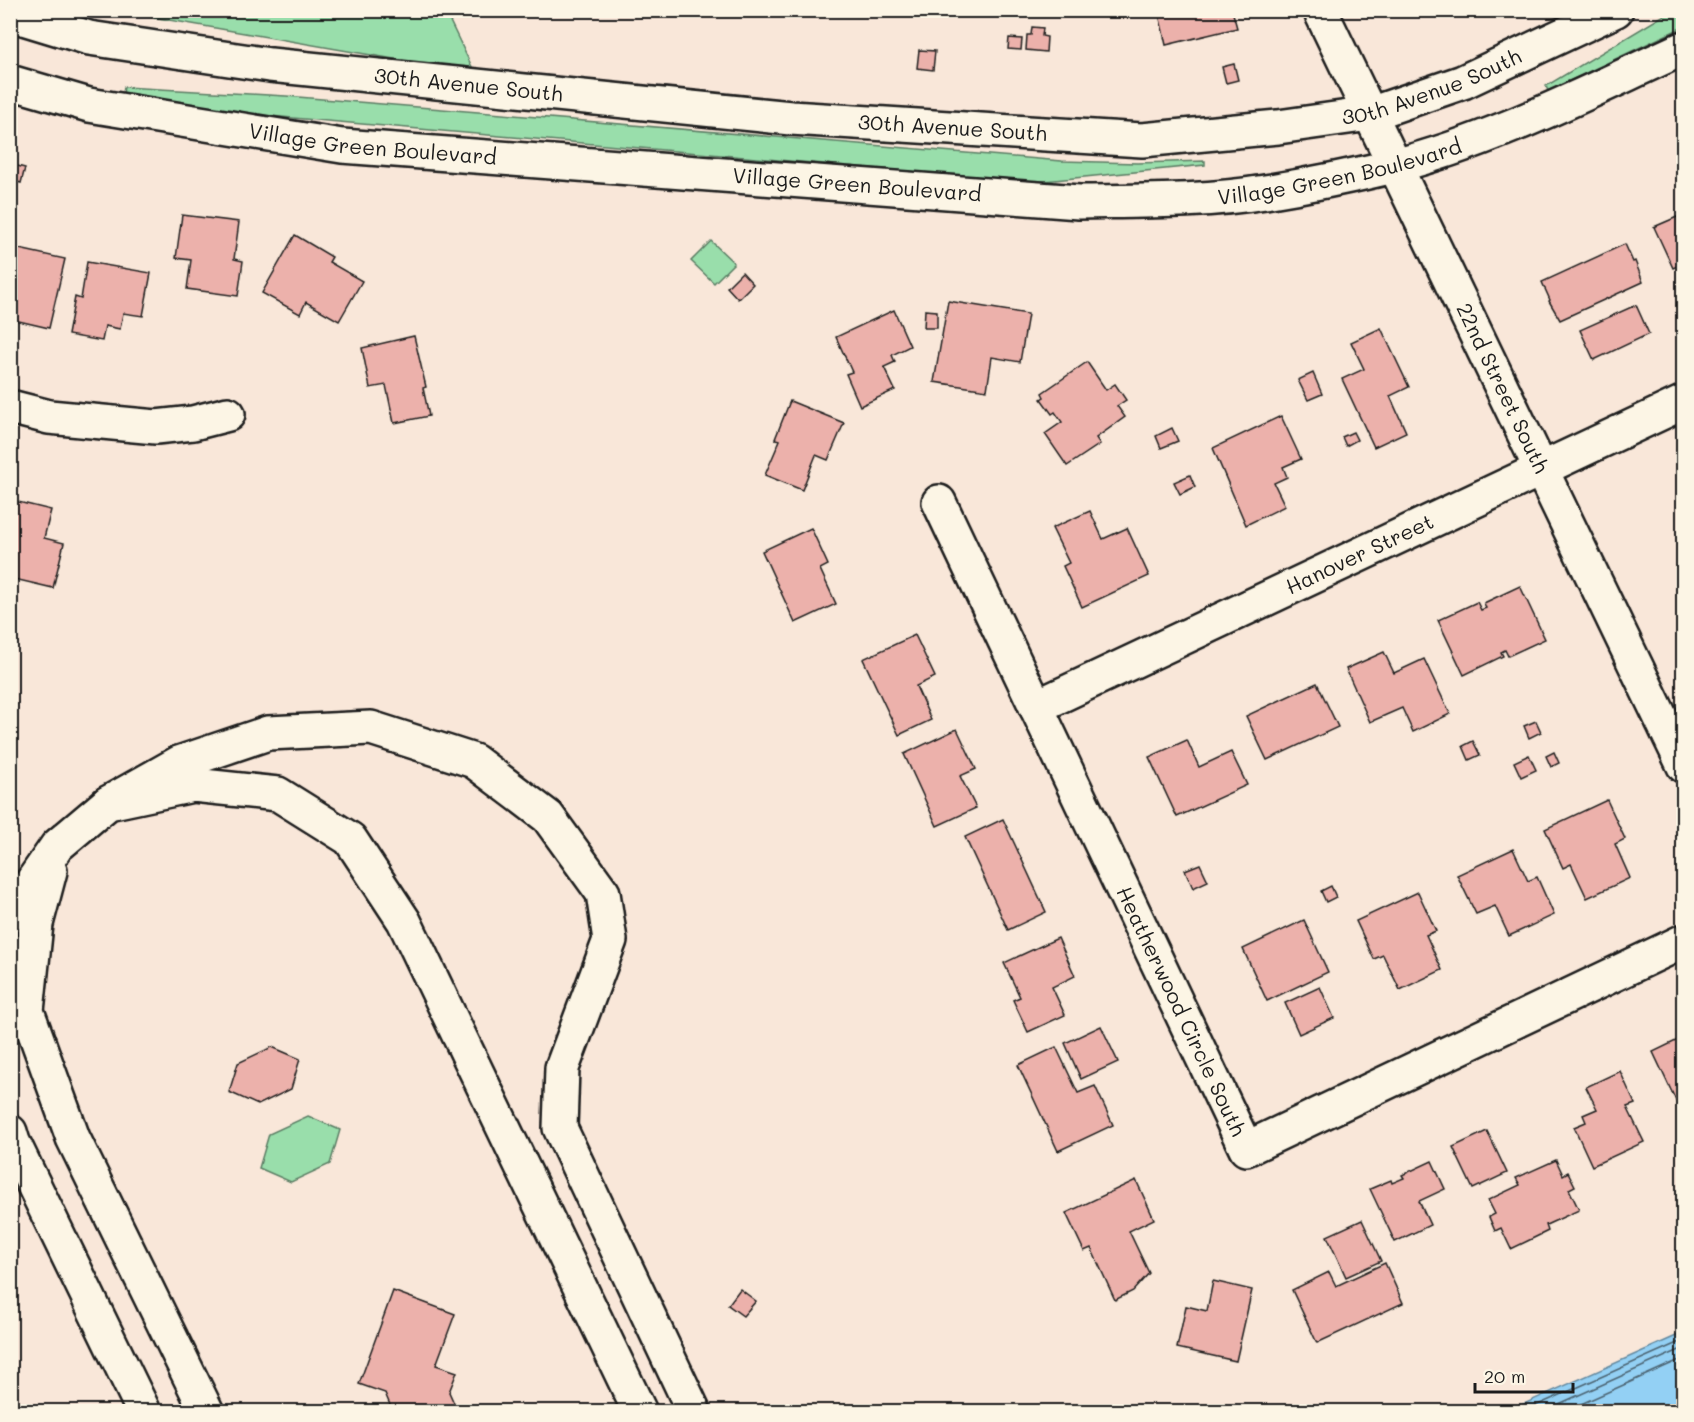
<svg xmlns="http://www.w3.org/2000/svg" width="1694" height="1422" font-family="Mali,sans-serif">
	<rect width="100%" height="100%" fill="#f9e7d9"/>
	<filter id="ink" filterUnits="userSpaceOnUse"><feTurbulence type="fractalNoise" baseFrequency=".0167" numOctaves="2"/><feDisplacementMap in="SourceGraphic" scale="12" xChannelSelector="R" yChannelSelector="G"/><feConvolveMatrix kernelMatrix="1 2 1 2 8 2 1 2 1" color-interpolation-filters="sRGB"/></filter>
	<g filter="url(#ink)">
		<g fill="#99deab" stroke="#5a7d64" stroke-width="1.5">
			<path d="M113,11H445L475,73L117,11Z"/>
			<path d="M1671,11H1683V27L1548,91L1546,86Z"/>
			<path d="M124,87L286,96L1062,161L1137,163L1205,161V165L1034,182L234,113L123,93Z"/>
			<path d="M711,241L734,263L714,283L691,261Z"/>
			<path d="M308,1116L340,1130L330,1164L291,1182L259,1168L269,1134Z"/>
		</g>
		<path fill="#93d0f4" stroke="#63889e" stroke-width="1.5" d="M1683,1333V1411H1508Z"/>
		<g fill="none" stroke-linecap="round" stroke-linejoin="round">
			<g stroke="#4c6472" stroke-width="1.5">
				<path d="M1522,1412L1684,1340"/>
				<path d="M1541,1412L1684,1348"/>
				<path d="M1563,1412L1684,1358"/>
			</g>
		</g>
		<g fill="#ecb1ab" stroke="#1c1c1c" stroke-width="1.5">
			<path d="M1158,10H1232L1237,28L1166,45Z"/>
			<path d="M1032,27L1043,28L1042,36L1047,37L1046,52L1026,50L1027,35H1031Z"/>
			<path d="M1009,38L1022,39L1021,50L1008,49Z"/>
			<path d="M919,50L935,51L933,70L917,68Z"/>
			<path d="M1234,64L1238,80L1226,83L1222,67Z"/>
			<path d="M10,164L25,168L21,183L10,180Z"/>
			<path d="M1684,214V263L1673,268L1654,227Z"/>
			<path d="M182,215L239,222L234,259L243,261L238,296L187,289L191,260L176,258Z"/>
			<path d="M295,235L332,257L329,262L362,281L339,321L306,302L300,314L262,293Z"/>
			<path d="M1625,244L1633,262L1635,261L1643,282L1560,320L1549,301L1550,300L1542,282Z"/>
			<path d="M10,247L65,259L49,328L10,319L15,292L10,291Z"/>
			<path d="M87,262L151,273L143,316L123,313L120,329L105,326L102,341L68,335L75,297L81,299Z"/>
			<path d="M742,272L753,284L738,299L727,287Z"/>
			<path d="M948,301L1028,314L1020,362L992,357L987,390L934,382Z"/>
			<path d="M1636,305L1649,334L1594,360L1580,330Z"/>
			<path d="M894,310L910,346L892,355L895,362L884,367L895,390L860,406L846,374L852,372L836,337Z"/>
			<path d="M925,310L937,311V328H924Z"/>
			<path d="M1381,328L1409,387L1390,396L1406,432L1374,447L1342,379L1364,369L1351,342Z"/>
			<path d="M414,336L426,387L423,388L429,416L394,423L386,385L370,388L362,348Z"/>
			<path d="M1087,362L1106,390L1115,384L1126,400L1117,406L1125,417L1096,438L1100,444L1067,466L1045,434L1062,422L1055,412L1052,414L1041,399L1044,397L1042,393Z"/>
			<path d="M1313,373L1322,394L1308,400L1298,380Z"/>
			<path d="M790,401L844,423L828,460L816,455L802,490L765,475L780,440L775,439Z"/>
			<path d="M1281,416L1301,459L1283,467L1287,477L1274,483L1285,506L1246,525L1213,448Z"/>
			<path d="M1172,428L1178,441L1161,448L1156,436Z"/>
			<path d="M1353,432L1357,440L1346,446L1342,437Z"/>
			<path d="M1190,475L1195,487L1180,494L1174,482Z"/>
			<path d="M10,500L51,510L44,538L64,543L53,588L10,578Z"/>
			<path d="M1090,511L1103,539L1127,528L1149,576L1082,607L1063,566L1069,563L1052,528Z"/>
			<path d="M811,528L828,565L820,569L836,604L795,623L762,551Z"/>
			<path d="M1520,586L1545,639L1508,656L1505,650L1501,652L1503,656L1464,675L1438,620L1477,602L1481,610L1486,608L1484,603Z"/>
			<path d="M915,635L935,677L916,686L931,720L899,735L863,659Z"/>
			<path d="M1384,652L1394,673L1424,659L1450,714L1413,732L1402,708L1370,722L1346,669Z"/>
			<path d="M1317,683L1338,727L1267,760L1246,716Z"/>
			<path d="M1536,721L1541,732L1529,738L1524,726Z"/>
			<path d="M957,729L976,769L960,776L976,808L937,826L904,754Z"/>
			<path d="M1187,740L1199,767L1231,752L1247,785L1177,817L1149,757Z"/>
			<path d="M1473,741L1480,755L1469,760L1463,746Z"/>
			<path d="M1554,752L1559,763L1551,767L1546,756Z"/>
			<path d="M1529,755L1536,770L1521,777L1514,762Z"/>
			<path d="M1607,800L1625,839L1615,844L1630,878L1587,898L1571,864L1563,868L1545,829Z"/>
			<path d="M1003,819L1046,912L1008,930L965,837Z"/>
			<path d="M1513,849L1528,881L1537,877L1554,915L1509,936L1495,906L1476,914L1457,875Z"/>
			<path d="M1200,864L1208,881L1193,888L1185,870Z"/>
			<path d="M1331,886L1336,897L1326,902L1321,891Z"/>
			<path d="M1418,892L1436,931L1426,935L1442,970L1400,990L1383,955L1374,959L1356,921Z"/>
			<path d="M1304,920L1328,972L1267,1001L1243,949Z"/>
			<path d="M1058,938L1075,976L1052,987L1065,1015L1028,1032L1013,1000L1020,997L1004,963Z"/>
			<path d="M1320,987L1334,1018L1299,1034L1285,1003Z"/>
			<path d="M1101,1026L1118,1062L1081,1079L1065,1043Z"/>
			<path d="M1684,1037V1102L1678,1105L1653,1052Z"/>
			<path d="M272,1047L300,1059L291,1089L258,1105L229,1092L238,1063Z"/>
			<path d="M1056,1047L1078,1093L1095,1086L1113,1125L1058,1151L1018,1065Z"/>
			<path d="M1620,1071L1635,1104L1627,1107L1644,1142L1592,1166L1574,1127L1586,1122L1583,1115L1597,1109L1586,1087Z"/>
			<path d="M1487,1131L1507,1173L1473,1189L1453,1147Z"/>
			<path d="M1556,1160L1563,1175L1568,1172L1575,1186L1569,1189L1579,1210L1546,1225L1548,1231L1511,1249L1501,1228L1495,1231L1489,1217L1495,1214L1488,1200L1520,1185L1516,1178Z"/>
			<path d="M1432,1161L1445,1189L1419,1201L1430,1225L1395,1242L1370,1189L1391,1180L1392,1183L1404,1178L1402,1175Z"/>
			<path d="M1136,1180L1154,1219L1129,1231L1149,1273L1133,1291L1115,1300L1091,1248L1084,1251L1066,1213Z"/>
			<path d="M1362,1220L1381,1261L1346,1277L1327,1236Z"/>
			<path d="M1385,1263L1403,1303L1317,1343L1292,1290L1329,1272L1336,1286Z"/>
			<path d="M1213,1281L1252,1290L1236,1361L1177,1348L1186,1306L1207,1311Z"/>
			<path d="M740,1289L756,1301L743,1316L728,1305Z"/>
			<path d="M393,1291L455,1314L436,1365L457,1372L449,1392L458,1412H393L385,1393L359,1384Z"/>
		</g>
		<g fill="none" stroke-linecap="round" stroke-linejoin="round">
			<defs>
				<g id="minor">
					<path id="s1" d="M1320,10L1684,766"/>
					<path id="s2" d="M10,14L89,38L270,65L791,118L1142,140L1278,127L1370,114L1463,82L1616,10"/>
					<path id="s3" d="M10,82L89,105L342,146L1079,202C1139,201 1206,202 1265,192C1308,185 1352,176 1394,166C1495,140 1589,91 1684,48"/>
					<path d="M10,407L49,417L156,427L193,423L228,414"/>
					<path id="s4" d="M939,502L1246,1149L1684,941"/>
					<path id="s5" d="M1036,707L1684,402"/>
					<path d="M108,803L179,763L268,733L371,728L474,761L548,817L603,893L610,940L562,1068L560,1128L694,1412"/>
					<path d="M50,871L36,924L27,1011L73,1138L207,1412"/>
					<path d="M10,914L57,846L108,803L193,785L278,794L350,839L404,921L640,1412"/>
					<path d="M10,1132L13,1142L144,1412"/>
				</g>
			</defs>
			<use href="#minor" stroke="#1c1c1c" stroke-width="38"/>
			<use href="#minor" stroke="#fcf5e5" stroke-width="33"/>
		</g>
	</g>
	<g text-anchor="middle" stroke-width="6" stroke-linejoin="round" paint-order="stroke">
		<g font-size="21" fill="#1c1c1c" stroke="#fcf5e5">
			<text dy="7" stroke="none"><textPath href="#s2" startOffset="465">30th Avenue South</textPath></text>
			<text dy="7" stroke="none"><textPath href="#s2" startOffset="1437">30th Avenue South</textPath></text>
			<text dy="7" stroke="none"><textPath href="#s2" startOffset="951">30th Avenue South</textPath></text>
			<text dy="7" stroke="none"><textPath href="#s3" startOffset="369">Village Green Boulevard</textPath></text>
			<text dy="7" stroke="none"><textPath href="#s3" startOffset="1341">Village Green Boulevard</textPath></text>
			<text dy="7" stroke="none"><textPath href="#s3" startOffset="855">Village Green Boulevard</textPath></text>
			<text dy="7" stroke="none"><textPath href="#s1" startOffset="420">22nd Street South</textPath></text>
			<text dy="7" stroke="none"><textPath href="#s5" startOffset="358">Hanover Street</textPath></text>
			<text dy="7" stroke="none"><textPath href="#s4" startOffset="564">Heatherwood Circle South</textPath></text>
		</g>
	</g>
	<rect width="1694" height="1422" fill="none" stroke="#fcf5e5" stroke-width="36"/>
	<rect x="18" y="18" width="1658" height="1386" fill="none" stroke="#1c1c1c" stroke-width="2" filter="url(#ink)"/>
	<path d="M1475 1383v9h98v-9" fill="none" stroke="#1c1c1c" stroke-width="3"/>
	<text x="1484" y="1383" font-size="18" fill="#1c1c1c" stroke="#fcf5e5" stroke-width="4.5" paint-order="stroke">20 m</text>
</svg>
